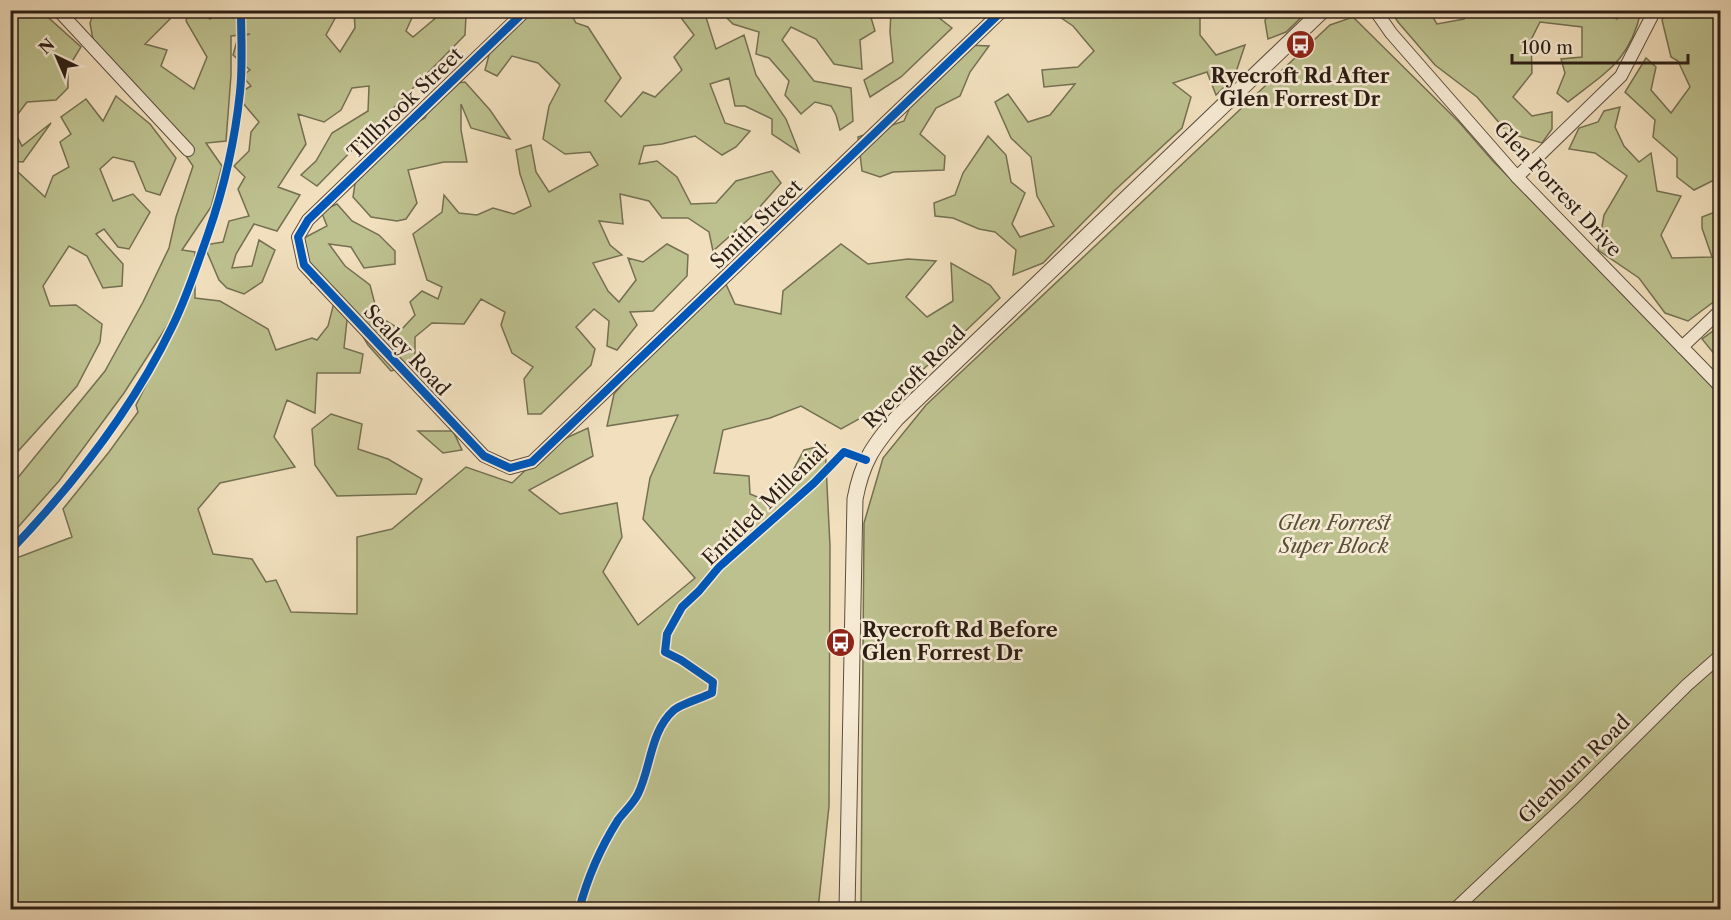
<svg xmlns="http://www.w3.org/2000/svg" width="1731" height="920" font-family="'Libre Caslon Text',serif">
	<rect width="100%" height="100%" fill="#f1dfbd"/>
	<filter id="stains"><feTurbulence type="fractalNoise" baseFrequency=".00333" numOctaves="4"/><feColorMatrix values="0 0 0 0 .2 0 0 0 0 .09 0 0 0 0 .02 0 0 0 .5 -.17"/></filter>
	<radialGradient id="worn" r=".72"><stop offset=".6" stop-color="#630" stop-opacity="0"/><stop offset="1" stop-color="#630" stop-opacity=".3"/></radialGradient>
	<g fill="#bdc18f" stroke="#747052" stroke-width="1.5">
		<path d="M11,10L41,11L81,47L68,68V88L56,100L27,102L11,123Z"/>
		<path d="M94,11H168L170,19L145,44L167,50L161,66L194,89L207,57L186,21L189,11H204L202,13L210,19L221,11H339L326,35L340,52L355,28L354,11H415L406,31L413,37L444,11L466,15L465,35L317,186L301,175L316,161L332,133L368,111L369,86L352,88L341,110L324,122L298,114L306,144L278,187L300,195L277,231L254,224L236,254L232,268L252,266L259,240L275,250L262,282L244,294L227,288L219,280L204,245L223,242L229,221L249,216L238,189L245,177L234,166L249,151L251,132L259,122L236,95L251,86L242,76L250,70L233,55L238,37L250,34L231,36V75L226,141L206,143L222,166L211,207L182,250L195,252V298L220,301L268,329L276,350L312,338L317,340L328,326L337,291L311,283L304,238L327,226L321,211L337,204L352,221L379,235L395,251V264L364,268L351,247L329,244L345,266L370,285L378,316L401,330L415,315L410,302L422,291L438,299L442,287L427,280L413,234L442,212L444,195L459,213L477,215L493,208L514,214L531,206L520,174L516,150L531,145L536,172L549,192L598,165L590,152L565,154L543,139L549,106L560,85L538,63L512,56L497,76L485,70L490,51L530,11H569L576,23L588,27L621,78L605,101L621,117L643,92L655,97L682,70L674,57L694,35L676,11H704L716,49L744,35L756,75L786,119L799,152L772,134V119L745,106H735L729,78L710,84L725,123L750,131L736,147L722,155L695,136L662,144L644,146L639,164L657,161L677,177L691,204L716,203L736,181L772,171L781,183L750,218L713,251L709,232L688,218H662L649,201L620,194L623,224L599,221L610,245L622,255L593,263L608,291L619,302L636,280L628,258L643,262L667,244L688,255L687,276L653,311L630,312L637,325L617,350L607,346L609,321L594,309L576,327L595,349L591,365L541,414H528L524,379L533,367L512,353L501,325L505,312L481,299L464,324L432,323L415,337V365L391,371L368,345L348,311L344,348L363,354L360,373H317L315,413L287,400L274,437L295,467L220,483L198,509L213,554L252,559L266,582L276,580L291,612L357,614V537L392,529L466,467L512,483L553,444L588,428L593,456L529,490L560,514L617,503L622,537L603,572L638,625L695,578L643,519L650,478L678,415L607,426L614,394L695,298L725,282L735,304L781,314L783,291L841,244L868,264L908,259L936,261L906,297L927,317L953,301L951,263L990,285L1000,298L952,344L879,408L841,429L801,406L770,418L723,430L714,473L749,476L750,494L775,504L804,450L825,445L830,546L829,806L818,909H11V560L72,537L63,509L109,452L138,412L136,405L168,341L176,312L124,393L59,481L11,535V486L105,371L143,302L169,248L176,217L193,166L178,144L95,51L90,23Z"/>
		<path d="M720,11H869L875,31L860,40L862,69L834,64L816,39L791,27L782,40L814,81L851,88L853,121L840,130L836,115L831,106L815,102L801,114L785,95L789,81L769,58L756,54L759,32L733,24Z"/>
		<path d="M891,11H935L938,17L952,28L901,77L870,97L864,80L893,62L890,32Z"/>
		<path d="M1051,11H1200V35L1216,55L1245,45L1234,78L1216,95L1207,72L1173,83L1191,97L1182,128L1114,191L1043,263L1013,275L1016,250L995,232L979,229L953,218L935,216L934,203L955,195L963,173L988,136L1006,155L1011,182L1025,193L1012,224L1020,237L1054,226L1037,196L1031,157L1011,138L995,102L1008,94L1028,122L1050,115L1075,84L1044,87L1042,70L1078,67L1094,51L1073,26Z"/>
		<path d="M1268,11L1269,10L1308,11L1286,32L1268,39L1265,21Z"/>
		<path d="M1391,11H1429L1437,24L1464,19L1470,11H1603L1617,19L1623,11H1641C1630,61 1606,72 1568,102L1557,93L1565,73L1561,59L1582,57V27L1540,22L1531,40L1532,73L1513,97L1532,116L1552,112V129L1542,143L1508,133L1477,97L1435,65L1398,22Z"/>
		<path d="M1667,11H1720V183L1718,178L1694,190L1677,177V158L1653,137L1655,120L1625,92L1646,58L1656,67L1651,90L1671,113L1690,87L1678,61L1671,57L1662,20Z"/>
		<path d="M1353,17L1459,122L1492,160L1720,395V909L861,910L864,523L883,458L926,405L1330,25Z"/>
		<path d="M966,45L989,46L970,72L960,96L936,108L920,134L945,156L944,170L893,172L880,177L862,171L858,137L904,121L921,81Z"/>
		<path d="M465,82L490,110L510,139L471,128L461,104V130L467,162H444L408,170L417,203L406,219L397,221L371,217L353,197L356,177L400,131L425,118L441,85Z"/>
		<path d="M116,96L150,124L176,158L160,195L146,191L134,162L113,157L100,169L113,201L133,194L150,212L129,249L118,247L104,229L96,234L123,264L122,286L103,288L87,256L69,246L43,286L50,306L76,305L102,324L100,342L77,386L11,459V170L19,173L45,197L53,176L69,167L60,142L71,134L61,117L86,99L103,121Z"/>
		<path d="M1620,107L1615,127L1624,146L1639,162L1651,153L1657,191L1681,196L1661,235L1672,258L1712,257L1702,228V217L1720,210V297L1688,321L1665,313L1639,278L1598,250L1604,215L1627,176L1595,153L1569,149L1579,128L1598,122L1604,111Z"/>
		<path d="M51,123L23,162L11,161V124L22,146Z"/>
		<path d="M1720,326V361L1702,339Z"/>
		<path d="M331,414L362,424L358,449L388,459L422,479L416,494L337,496L315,465L312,429Z"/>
		<path d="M418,431H453L462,450L443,453Z"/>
	</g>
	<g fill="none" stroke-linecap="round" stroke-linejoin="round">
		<defs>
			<g id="minor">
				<path d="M58,10L188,150"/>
				<path d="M526,10L308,220L298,237L304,265L484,456L510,468L532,462L1003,10"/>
				<path d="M1375,10L1391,33L1517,177L1720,386"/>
				<path d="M1517,177L1621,76L1655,10"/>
				<path d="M1682,347L1720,311"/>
				<path d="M1454,910L1572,799L1687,685L1720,656"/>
			</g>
			<path id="tertiary" d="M847,910L855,499C862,462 873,446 897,418L1323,10"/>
		</defs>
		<use href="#minor" stroke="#5c4e3e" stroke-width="14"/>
		<use href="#tertiary" stroke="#5c4e3e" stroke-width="17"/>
		<use href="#minor" stroke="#f6ead4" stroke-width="12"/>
		<use href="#tertiary" stroke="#f6ead4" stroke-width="15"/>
		<defs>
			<g id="cycleway">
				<path d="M526,10L308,220L298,237L304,265L484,456L510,468L532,462L1003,10"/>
				<path d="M10,551C74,484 132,410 172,327C187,297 197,265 208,234C224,188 235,141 240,92C243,65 241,37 241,10"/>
				<path d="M579,910C587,879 601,847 618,820C624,812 633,804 638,794C651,768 650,731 674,710C681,704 702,698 712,693L713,682L681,660L665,652L667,634L682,607L699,591L719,567L814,483L844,452L866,460"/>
			</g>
		</defs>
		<use href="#cycleway" stroke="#f6ead4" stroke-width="11"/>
		<use href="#cycleway" stroke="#0057b8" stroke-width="8"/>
	</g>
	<defs>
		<symbol id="bus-disc" viewBox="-11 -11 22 22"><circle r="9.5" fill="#8f2418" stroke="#f6ead4"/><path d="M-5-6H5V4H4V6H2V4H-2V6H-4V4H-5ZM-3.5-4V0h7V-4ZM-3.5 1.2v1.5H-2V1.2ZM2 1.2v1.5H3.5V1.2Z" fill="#fff"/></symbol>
	</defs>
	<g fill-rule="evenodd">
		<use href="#bus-disc" x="1284" y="28" width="33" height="33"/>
		<use href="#bus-disc" x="824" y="626" width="33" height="33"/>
	</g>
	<g text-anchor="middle" stroke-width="5" stroke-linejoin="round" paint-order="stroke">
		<g font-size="20" font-weight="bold" fill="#2b1e14" stroke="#f6ead4">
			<text x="1300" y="83">Ryecroft Rd After<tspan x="1300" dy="23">Glen Forrest Dr</tspan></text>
			<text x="862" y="637" text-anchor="start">Ryecroft Rd Before<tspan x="862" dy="23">Glen Forrest Dr</tspan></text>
		</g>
		<g font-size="20" fill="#2b1e14" stroke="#f6ead4">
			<text transform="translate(405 103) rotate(-44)" y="7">Tillbrook Street</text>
			<text transform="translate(1558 189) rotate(47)" y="7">Glen Forrest Drive</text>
			<text transform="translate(756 224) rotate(-44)" y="7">Smith Street</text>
			<text transform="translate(407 350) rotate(47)" y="7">Sealey Road</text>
			<text transform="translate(914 377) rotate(-45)" y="7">Ryecroft Road</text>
			<text transform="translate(765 504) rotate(-44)" y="7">Entitled Millenial</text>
			<text transform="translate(1574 769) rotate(-44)" y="7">Glenburn Road</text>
		</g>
		<g font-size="20" font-style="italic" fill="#574f39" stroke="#f6ead4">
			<text x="1334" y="530">Glen Forrest<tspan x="1334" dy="23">Super Block</tspan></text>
		</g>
	</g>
	<rect width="1731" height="920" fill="none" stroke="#f1dfbd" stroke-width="36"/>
	<rect x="12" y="12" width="1707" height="896" fill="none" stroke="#2b1e14" stroke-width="3"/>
	<rect x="18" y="18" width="1695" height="884" fill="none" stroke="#2b1e14" stroke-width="1.5"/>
	<g transform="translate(57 57) rotate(316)" stroke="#f6ead4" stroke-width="4.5" paint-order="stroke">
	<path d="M0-4.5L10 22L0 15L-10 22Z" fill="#2b1e14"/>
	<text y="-9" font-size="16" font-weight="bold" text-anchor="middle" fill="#2b1e14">N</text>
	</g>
	<path d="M1512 54v9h176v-9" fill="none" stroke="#2b1e14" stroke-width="3"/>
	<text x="1521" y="54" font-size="18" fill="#2b1e14" stroke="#f6ead4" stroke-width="4.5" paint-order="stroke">100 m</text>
	<rect width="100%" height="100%" filter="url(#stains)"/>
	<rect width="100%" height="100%" fill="url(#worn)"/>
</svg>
